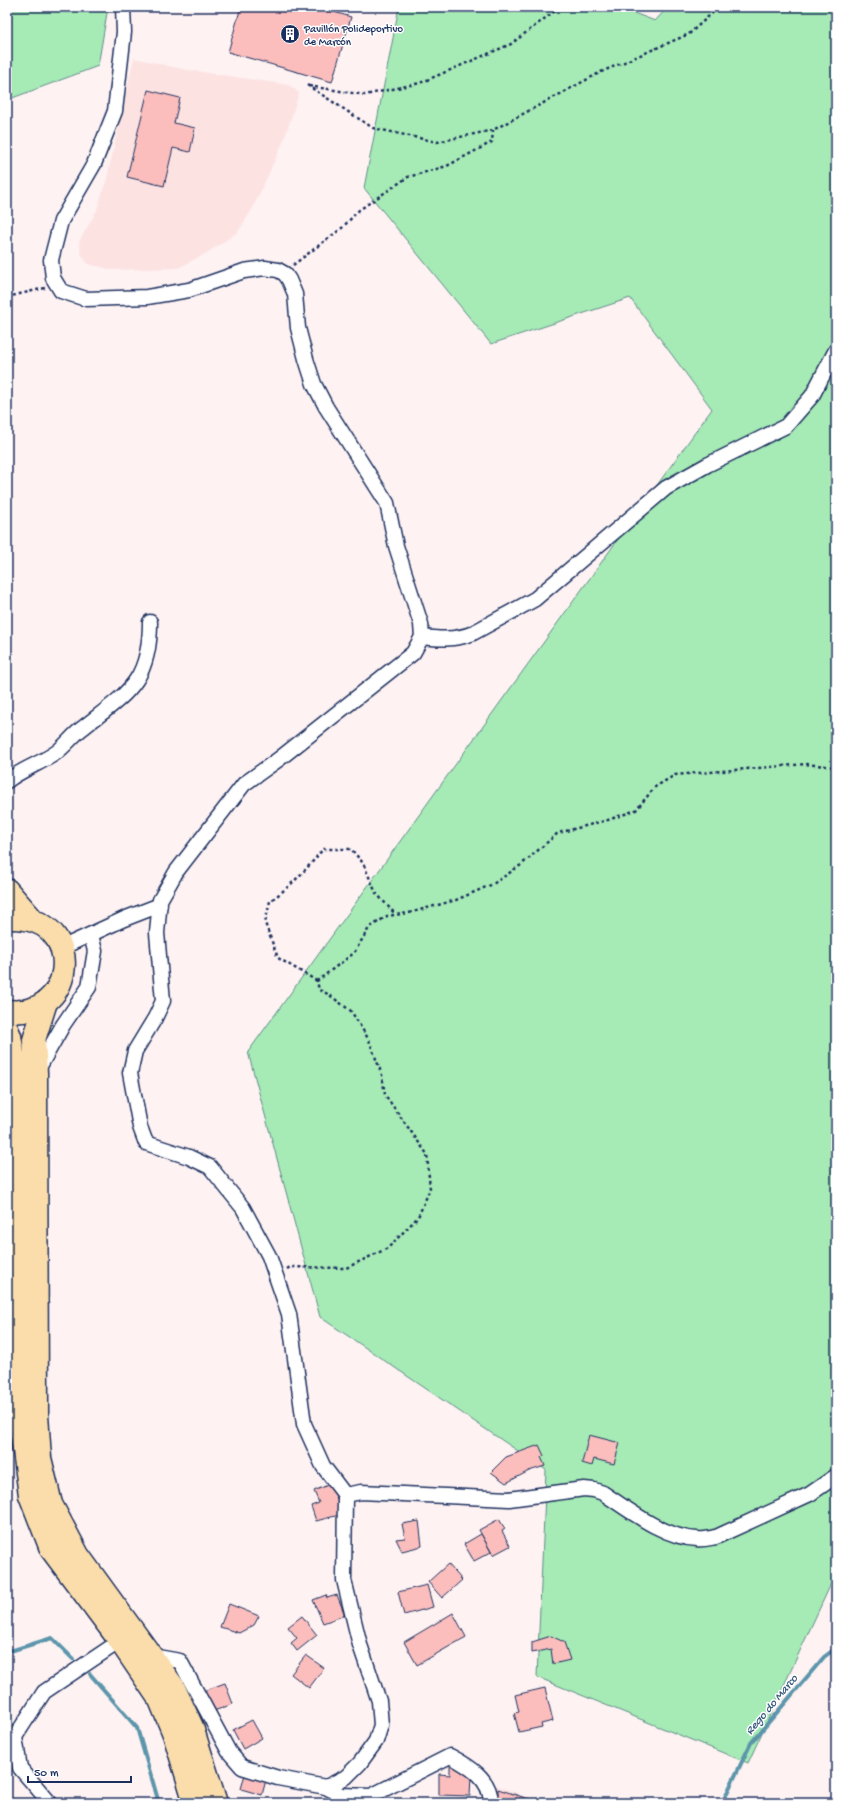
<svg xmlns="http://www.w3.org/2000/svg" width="843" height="1810" font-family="'Gochi Hand',sans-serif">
	<rect width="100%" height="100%" fill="#fef2f2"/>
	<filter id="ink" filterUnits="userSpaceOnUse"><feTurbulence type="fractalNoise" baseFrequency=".025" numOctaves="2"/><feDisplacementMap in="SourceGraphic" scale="8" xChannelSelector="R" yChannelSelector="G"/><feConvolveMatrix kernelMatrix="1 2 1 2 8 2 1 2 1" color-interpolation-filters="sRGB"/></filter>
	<g filter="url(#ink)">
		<g fill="#fde2e2">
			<path d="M134,58L182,69L289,85L299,93L284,140L253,208L238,232L207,253L178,268L113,270L88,264L81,254L79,242L97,210L107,178Z"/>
			<path d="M485,1781L543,1803H487Z"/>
			<path d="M733,1797L757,1803H732Z"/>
		</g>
		<g fill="#a6eab5" stroke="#608c8a">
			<path d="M7,7H108L98,66L7,100Z"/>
			<path d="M399,7H618L655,21L668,7H836V1573L748,1763L537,1677L546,1470L320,1317L248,1052L712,409L630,298L491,344L364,188Z"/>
		</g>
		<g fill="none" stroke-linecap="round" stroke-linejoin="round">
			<g stroke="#5c95ab" stroke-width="4">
				<path d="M7,1652L52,1638L73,1659"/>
				<path d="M90,1674L137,1728L159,1803"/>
				<path d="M722,1803L751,1743L824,1657L836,1648"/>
			</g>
		</g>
		<g fill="#fbbebd" stroke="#1b2f5e">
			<path d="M241,7H317L351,17L332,82L228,52Z"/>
			<path d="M148,90L180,98L174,123L195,128L190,152L173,148L164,186L127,177Z"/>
			<path d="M589,1435L620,1443L614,1464L594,1459L592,1466L582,1463Z"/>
			<path d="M539,1445L544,1456L541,1457L545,1466L529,1471L506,1483L491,1472L506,1457Z"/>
			<path d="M330,1484L339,1503V1515L316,1521L311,1506L319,1503L314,1491Z"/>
			<path d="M499,1519L505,1529L502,1531L510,1546L493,1555L479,1530Z"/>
			<path d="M419,1521L422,1546L402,1551L396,1539L405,1538L402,1524Z"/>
			<path d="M481,1534L491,1552L474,1561L464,1544Z"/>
			<path d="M448,1564L462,1580L442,1598L428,1582Z"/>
			<path d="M427,1585L433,1607L404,1615L398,1592Z"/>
			<path d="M326,1595L327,1598L337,1595L345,1615L323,1623L313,1600Z"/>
			<path d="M229,1604L259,1616L254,1625L239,1633L220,1627Z"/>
			<path d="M453,1613L466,1637L417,1665L404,1642Z"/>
			<path d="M302,1616L317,1635L297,1651L291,1643L297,1638L288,1627Z"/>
			<path d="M551,1636L564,1642L570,1660L553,1664L551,1649L532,1653V1642Z"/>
			<path d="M306,1655L324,1668L309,1688L291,1674Z"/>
			<path d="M225,1683L233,1704L211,1712L203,1691Z"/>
			<path d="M545,1688L553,1721L541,1724L542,1727L519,1732L514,1713L519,1712L515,1695Z"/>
			<path d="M252,1720L262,1738L243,1749L233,1730Z"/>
			<path d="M450,1764L471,1775L470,1796L439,1795V1774L450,1775Z"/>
			<path d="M245,1774L266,1780L262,1795L241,1789Z"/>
			<path d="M498,1789L541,1803H498Z"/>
			<path d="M83,1800L84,1803H73V1801Z"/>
		</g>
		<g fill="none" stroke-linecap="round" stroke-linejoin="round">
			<defs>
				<g id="street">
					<path d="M123,7L124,32L115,111L94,164L61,221L51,260L53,278L61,291L86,299L147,297L189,290L244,271L265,268L278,270L285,274L289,280L295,294L298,328L306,359L314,384L326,407L387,503L396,546L421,624L422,637L413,653L279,759L244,784L176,872L160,900L157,933L163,1001L155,1018L135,1051L130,1073L140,1127L146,1143L189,1157L210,1167L243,1208L269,1256L289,1314L304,1424L323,1466L345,1495L344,1580L360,1645L379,1701L381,1725L376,1741L360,1763L346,1777L326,1787L278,1778L242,1767L229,1752L180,1661L152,1656"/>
					<path d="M422,637C439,639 454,640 471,634L535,599L666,488L707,465L786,426L812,396L836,350"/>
					<path d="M7,781C22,769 42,763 57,752C67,744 74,734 84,727C127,693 150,682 150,622"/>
					<path d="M61,948L124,919L160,905"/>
					<path d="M37,1071L63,1025L89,987L95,951L91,935"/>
					<path d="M345,1495L361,1492L509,1499L584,1489L594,1490L603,1493C630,1511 665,1538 697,1539C703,1540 710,1538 716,1537L810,1494L836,1476"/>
					<path d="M326,1787L341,1795L371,1796L450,1756C469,1766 491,1779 491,1803"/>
					<path d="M50,1803L20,1768L15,1737L44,1692L120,1641"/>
				</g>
				<g id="primary">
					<path d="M7,890L33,920"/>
					<path d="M7,919C14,917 18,918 25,919C84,928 74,1019 7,1011"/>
					<path d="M46,1002L34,1040L36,1073L37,1415L40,1458L51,1504L78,1555L173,1686L192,1727L216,1803"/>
					<path d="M7,1029L10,1036L16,1072L20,1421L30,1495L51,1549L120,1641L160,1700L174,1734L195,1803"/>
				</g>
			</defs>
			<use href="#street" stroke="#1b2f5e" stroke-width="17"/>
			<use href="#primary" stroke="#1b2f5e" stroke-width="25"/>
			<g stroke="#1b2f5e" stroke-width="2.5" stroke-dasharray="3 3" stroke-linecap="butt">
				<path d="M307,85L373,128L437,142L493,130L601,72L689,34L719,7"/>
				<path d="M309,86L365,95L420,83L511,44L560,7"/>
				<path d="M293,265L342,228L359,210L408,177L447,166L492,142L493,130"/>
				<path d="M7,297L45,288"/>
				<path d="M317,981L278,958L265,923L270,901C291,886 307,869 323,849H351L363,863L376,893L395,914"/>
				<path d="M287,1269L290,1267L346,1268L388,1248L418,1217L430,1189L427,1154L385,1095L382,1075L369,1040L351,1011L328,994L319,990L317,981L354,953L369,928L387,916L409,913L456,900L493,884L521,865L558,833L608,820L636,810L655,787L675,775L805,764L836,767"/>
			</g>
			<use href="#street" stroke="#fff" stroke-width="14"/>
			<use href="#primary" stroke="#faddab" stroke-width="22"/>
		</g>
	</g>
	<defs>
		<symbol id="building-disc" viewBox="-11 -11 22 22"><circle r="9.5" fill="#1b2f5e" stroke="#fff"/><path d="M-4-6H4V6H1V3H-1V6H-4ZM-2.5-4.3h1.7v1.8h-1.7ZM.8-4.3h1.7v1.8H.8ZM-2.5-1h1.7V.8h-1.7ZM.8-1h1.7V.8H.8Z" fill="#fff"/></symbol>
	</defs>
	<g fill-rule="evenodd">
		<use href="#building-disc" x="279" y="23" width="22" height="22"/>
	</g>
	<g text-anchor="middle" stroke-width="3" stroke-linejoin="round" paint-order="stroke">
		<g font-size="11" fill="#1b2f5e" stroke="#fff" text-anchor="start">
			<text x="304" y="32">Pavillón Polideportivo<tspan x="304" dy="13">de Marcón</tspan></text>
		</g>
		<g font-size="12" font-style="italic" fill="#365a7e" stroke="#fff">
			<text transform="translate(771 1704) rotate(-50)" y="4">Rego do Marco</text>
		</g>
	</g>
	<rect width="843" height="1810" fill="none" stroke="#fff" stroke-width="24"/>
	<rect x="12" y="12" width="819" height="1786" fill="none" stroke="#1b2f5e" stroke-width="1.5" filter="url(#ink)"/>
	<path d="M28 1776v6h103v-6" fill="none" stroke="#1b2f5e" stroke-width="2"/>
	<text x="34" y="1776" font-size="12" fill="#1b2f5e" stroke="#ffffff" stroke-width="3" paint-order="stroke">50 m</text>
</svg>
